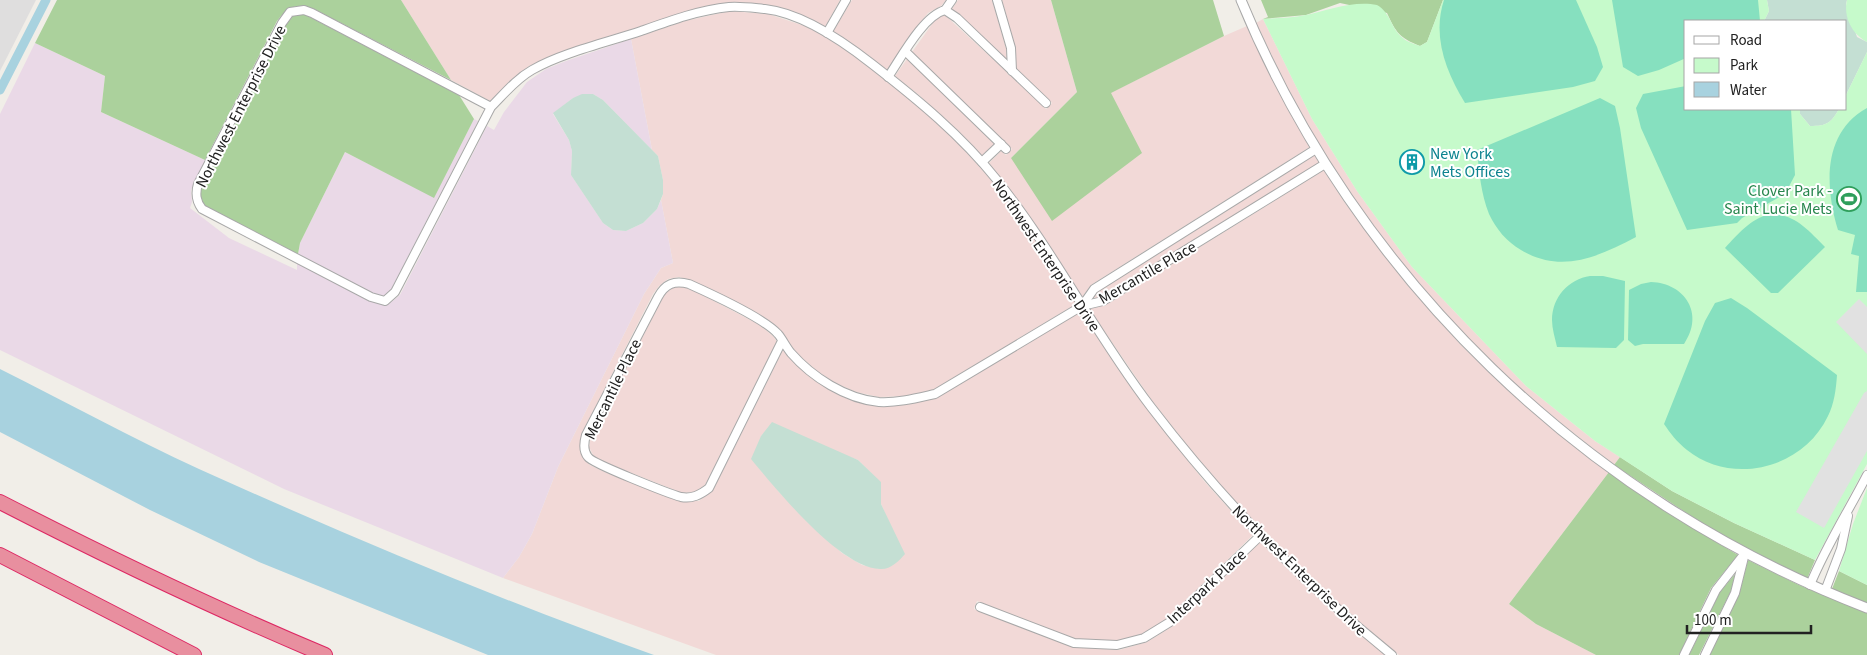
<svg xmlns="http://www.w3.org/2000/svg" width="1867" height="655" font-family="'Source Sans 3',sans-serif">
	<rect width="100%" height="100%" fill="#f1eee8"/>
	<path fill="#dfdede" d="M0,0H36L0,71Z"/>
	<g fill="#f2d9d7" fill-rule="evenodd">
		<path d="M401,0H840L825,27L808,18L770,5L728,3L681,13L562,53L529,66L510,81L490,101L451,80Z"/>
		<path d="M852,0H946L941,6L928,13L920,23L887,70L833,32Z"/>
		<path d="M958,0H992L1006,48L1007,60L952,9Z"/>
		<path d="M1002,0H1051L1077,92L1011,158L1110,93L1224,36L1247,26L1286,105L1310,147L1091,285L1082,297L1033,221L989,163L1001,151L1006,155L1012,149L912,52L935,20L941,16H946L1007,72L1008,75H1010L1046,109L1052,103L1016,69L1015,47Z"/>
		<path d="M730,11L768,14L805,26L825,36L860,60L914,102L959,144L994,183L1026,225L1076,304L933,390L909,396L879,397L856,392L835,383L816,370L794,351L781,331L764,318L690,280L679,277L668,279L659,286L653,294L582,433L580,441V448L584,459L590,465L607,473L680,501H699L713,490L783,350L811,377L831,390L853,400L880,406L911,404L938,397L1080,312L1146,407L1204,481L1253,535L1167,619L1142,634L1116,641L1075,639L977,601L974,609L1073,647L1119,650L1147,642L1173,626L1260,542L1345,622L1385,655H716L503,578L519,557L532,534L558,467L644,294L661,268L673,263L661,200L663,194V180L658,156L652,150L631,39L685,21ZM770,427L858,460L880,482L881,504L891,527L881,569L862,565L842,553L778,491L761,436Z"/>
		<path d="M1263,19L1312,119L1357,191L1412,267L1526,386L1595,441L1620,457L1614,465L1548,413L1509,380L1468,339L1420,287L1351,195L1320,147L1294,102L1256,23Z"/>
		<path d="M907,59L995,144L982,156L920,96L895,76Z"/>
		<path d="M1315,155L1319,163L1101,297L1093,299L1098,292Z"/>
		<path d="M1324,170L1343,200L1404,281L1461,345L1503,385L1542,420L1609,472L1509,604L1536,624L1596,655H1399L1351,616L1263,533L1211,476L1153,402L1089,309L1106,305Z"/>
		<path d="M679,286L693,290L760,325L774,337L777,342L705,485L696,492L682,493L611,465L594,457L589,447L591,437L662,299L666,293L672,288Z"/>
	</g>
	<g fill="#ead9e7">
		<path d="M631,39L652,150L603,100L593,94L573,98L553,114L569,140L572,151L571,175L603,223L613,230L626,231L643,223L657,209L661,200L673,263L661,268L644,294L558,467L532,534L519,557L503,578L284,489L0,350V114L35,43L105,76L101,112L205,160L191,190L192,202L190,208L229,238L297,270V263L369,301L385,305L389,304L400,295L487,126L494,130L504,112L527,82L546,69L566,61Z"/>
		<path d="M474,119L478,121L391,290L384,296L372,293L298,254L300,243L345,152L434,197Z"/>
	</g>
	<g fill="#abd19c">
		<path d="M57,0H401L451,80L314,9C296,3 289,6 277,21L205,160L101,112L105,76L35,43Z"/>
		<path d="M1051,0H1213L1224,36L1111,93L1142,153L1052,221L1011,158L1077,92Z"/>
		<path d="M1261,0H1443L1427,42L1420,46C1400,38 1396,33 1387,13L1340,3L1306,15L1263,19L1268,17Z"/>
		<path d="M304,14L459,95L474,119L434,198L345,152L300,243L298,254L205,206L201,200L200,192L286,25L293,16Z"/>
		<path d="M1620,457L1672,491L1734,523L1815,560L1807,579L1750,552L1691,516L1614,465Z"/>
		<path d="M1609,472L1686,524L1738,555L1711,588L1679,655H1596L1536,624L1509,604Z"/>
		<path d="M1748,560L1799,585L1867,613V655H1709L1739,595Z"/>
		<path d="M1839,571L1867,585V604L1832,589Z"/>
		<path d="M1735,574L1731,591L1699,655H1689L1720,592Z"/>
	</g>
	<g fill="#c4dfd3">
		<path d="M1767,0H1847L1846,4L1857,37L1867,42V52L1846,95V21H1764L1769,11Z"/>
		<path d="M582,94H593L603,100L658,156L663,180V194L657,209L643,223L626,231L613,230L603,223L571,175L572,151L569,140L553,113L573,98Z"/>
		<path d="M1800,109H1839C1831,123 1827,126 1810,126L1800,114Z"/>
		<path d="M772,422L858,460L881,482V504L905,554C899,561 890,570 880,569C840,568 776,489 751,459L761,436Z"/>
	</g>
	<g fill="#c6facb">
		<path d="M1443,0H1767L1769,11L1764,21H1686V109H1800V114L1810,126C1827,126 1831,123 1839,109H1846V95L1867,52V464L1815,560L1734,523L1672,491L1595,441L1526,386L1412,267L1357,191L1312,119L1263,19C1277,18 1292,18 1306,15C1327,10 1355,0 1377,5C1391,13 1391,29 1403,38C1407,42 1415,44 1420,46L1427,42Z"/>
		<path d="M1847,0H1867V42C1852,34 1843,17 1847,0Z"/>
		<path d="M1867,488V585L1839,571L1853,524Z"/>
	</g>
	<g fill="#86e0bf">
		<path d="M1444,0H1576L1597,47L1603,67L1595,81L1573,87L1465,103C1446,72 1432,36 1444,0Z"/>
		<path d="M1612,0H1758L1760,21H1686V58L1659,70L1638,76L1623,67Z"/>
		<path d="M1686,86V109H1791L1795,175L1785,194L1742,218L1737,223L1687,230L1641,128L1636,108L1643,94Z"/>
		<path d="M1600,98L1615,106L1620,128L1636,237C1598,257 1561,274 1521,250C1507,242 1496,229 1489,214C1481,194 1479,171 1477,150Z"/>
		<path d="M1867,108V292H1856L1859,256L1851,254L1855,235L1838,230C1825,187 1822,133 1867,108Z"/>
		<path d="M1770,214C1795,214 1808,230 1825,247L1778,293H1771L1725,248C1738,234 1750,219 1770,214Z"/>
		<path d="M1590,276H1603L1625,281L1624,340L1616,348L1557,347C1555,338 1552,329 1552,320C1552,297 1569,279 1590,276Z"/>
		<path d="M1651,282C1685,283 1705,314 1684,344H1643L1635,346L1628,340L1629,290L1641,284Z"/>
		<path d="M1731,298L1747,308L1837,375C1836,390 1834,404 1828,416C1803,469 1732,486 1687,450C1677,442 1670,433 1664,424L1705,321L1715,303Z"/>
	</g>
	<g fill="#e1e1e1">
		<path d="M1859,299L1867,307V354L1836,322Z"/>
		<path d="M1867,391V451L1824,528L1796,512L1864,393Z"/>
	</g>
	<path fill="#a8d2df" d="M0,369C66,402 132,438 199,469C348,536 500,600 654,655H488L259,562L150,510L0,432Z"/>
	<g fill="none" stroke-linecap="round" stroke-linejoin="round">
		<path stroke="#a8d2df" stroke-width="9" d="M0,90L46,0"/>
		<defs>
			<g id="minor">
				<path d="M997,0L1011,48L1012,71"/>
				<path d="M945,10L952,0"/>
				<path d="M827,33L846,0"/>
				<path d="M906,52L1006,149"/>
				<path d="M888,77C901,58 923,16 945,10L957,18L1046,103"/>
				<path d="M491,107L312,13L304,10L290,12L282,23L198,184C195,194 196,201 202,209L371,297L385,301L395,292L491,107C504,94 516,79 532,70C561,53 608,42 641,31C669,21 699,10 729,7C740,6 754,8 765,9C802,13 844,42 872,64C917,99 961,135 997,180C1054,251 1095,334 1151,407C1222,500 1300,581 1392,655"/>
				<path d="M982,162L1001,144"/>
				<path d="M1082,306L1094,289L1316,149"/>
				<path d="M782,341L709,488C700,495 692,499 681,497C670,494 593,464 588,457C583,451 584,442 586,435L658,297C665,284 674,280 689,284C709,293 764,318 778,334C783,340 786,347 791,353C812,377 846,399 879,402C898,403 917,398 935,394L1082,306L1103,301L1325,164"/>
				<path d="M1810,585C1826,546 1848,512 1867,475"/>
				<path d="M1825,591L1841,549L1848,516"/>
				<path d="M980,607L1074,643L1117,645L1144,638L1170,622L1260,536"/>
				<path d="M1684,655L1716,590L1745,553"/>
				<path d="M1705,655L1735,593L1744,557"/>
			</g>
			<path id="tertiary" d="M1241,0C1356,279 1586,500 1867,608"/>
			<g id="motorway">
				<path d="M0,502C107,557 215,609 325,655"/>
				<path d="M0,555L194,655"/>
			</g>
		</defs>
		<use href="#minor" stroke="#a8a8a8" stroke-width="10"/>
		<use href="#tertiary" stroke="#a8a8a8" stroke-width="11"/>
		<use href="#motorway" stroke="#dd2763" stroke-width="16"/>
		<use href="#minor" stroke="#fff" stroke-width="8"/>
		<use href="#tertiary" stroke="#fff" stroke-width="9"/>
		<use href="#motorway" stroke="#e88f9f" stroke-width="14"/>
	</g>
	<defs>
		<symbol id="building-ring" viewBox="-11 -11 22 22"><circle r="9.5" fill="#fff" stroke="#0f9aa8" stroke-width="1.5"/><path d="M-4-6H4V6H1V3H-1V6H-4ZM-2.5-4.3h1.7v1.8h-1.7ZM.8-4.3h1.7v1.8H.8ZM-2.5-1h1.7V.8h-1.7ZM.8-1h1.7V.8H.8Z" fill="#0f9aa8"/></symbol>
		<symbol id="stadium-ring" viewBox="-11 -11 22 22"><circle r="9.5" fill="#fff" stroke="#2e9e5b" stroke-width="1.5"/><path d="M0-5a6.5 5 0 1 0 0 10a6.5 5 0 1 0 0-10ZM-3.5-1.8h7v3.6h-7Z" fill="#2e9e5b"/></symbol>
	</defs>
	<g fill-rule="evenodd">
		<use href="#building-ring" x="1398" y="148" width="28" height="28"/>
		<use href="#stadium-ring" x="1835" y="185" width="28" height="28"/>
	</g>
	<g text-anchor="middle" stroke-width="4" stroke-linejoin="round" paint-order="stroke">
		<g font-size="16" fill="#212121" stroke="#fff">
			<text transform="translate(240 106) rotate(-63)" y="6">Northwest Enterprise Drive</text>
			<text transform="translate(1047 255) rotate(56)" y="6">Northwest Enterprise Drive</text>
			<text transform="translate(1147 272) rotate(-30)" y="6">Mercantile Place</text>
			<text transform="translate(612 389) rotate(-64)" y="6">Mercantile Place</text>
			<text transform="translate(1300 570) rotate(44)" y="6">Northwest Enterprise Drive</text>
			<text transform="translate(1206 586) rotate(-43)" y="6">Interpark Place</text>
		</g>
		<g font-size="16" fill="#0d838f" stroke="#fff" text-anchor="start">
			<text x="1430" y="159">New York<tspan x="1430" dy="18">Mets Offices</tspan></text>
		</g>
		<g font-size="16" fill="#27864d" stroke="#fff" text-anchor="end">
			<text x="1832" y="196">Clover Park -<tspan x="1832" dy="18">Saint Lucie Mets</tspan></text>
		</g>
	</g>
	<rect x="1684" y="20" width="162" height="90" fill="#ffffff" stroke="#a6a6a6"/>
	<rect x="1694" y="36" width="25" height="8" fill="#ffffff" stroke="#a6a6a6"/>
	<text x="1730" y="45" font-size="15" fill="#212121">Road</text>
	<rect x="1694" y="58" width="25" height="15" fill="#c6facb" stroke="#a6a6a6"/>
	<text x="1730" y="70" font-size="15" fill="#212121">Park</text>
	<rect x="1694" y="82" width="25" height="15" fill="#a8d2df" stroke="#a6a6a6"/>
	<text x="1730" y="95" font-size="15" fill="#212121">Water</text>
	<path d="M1687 625v8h124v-8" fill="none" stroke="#212121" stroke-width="2.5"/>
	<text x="1694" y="625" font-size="15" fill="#212121" stroke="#ffffff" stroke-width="4" paint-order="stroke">100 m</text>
</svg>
